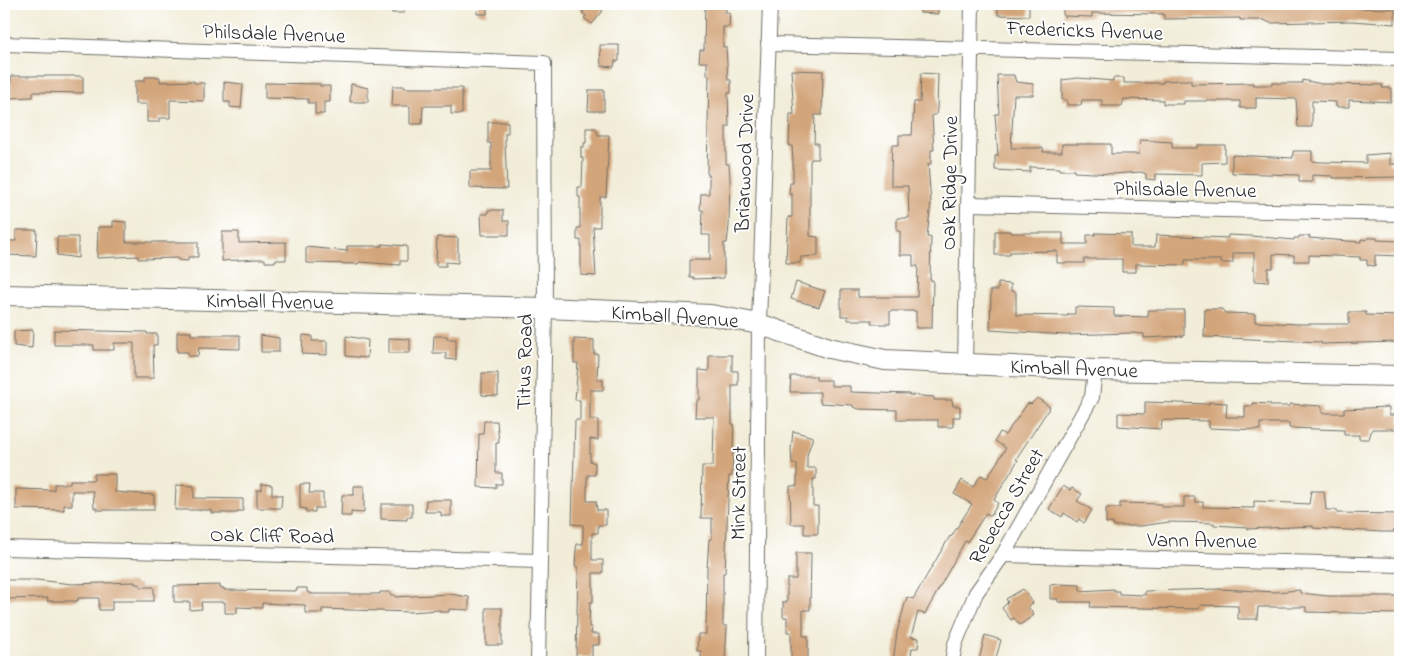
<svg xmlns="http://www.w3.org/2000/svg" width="1404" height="666" font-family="'Indie Flower',sans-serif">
	<rect width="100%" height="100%" fill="#fff"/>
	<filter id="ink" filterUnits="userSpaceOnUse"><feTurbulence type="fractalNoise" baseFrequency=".02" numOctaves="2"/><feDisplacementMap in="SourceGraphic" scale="10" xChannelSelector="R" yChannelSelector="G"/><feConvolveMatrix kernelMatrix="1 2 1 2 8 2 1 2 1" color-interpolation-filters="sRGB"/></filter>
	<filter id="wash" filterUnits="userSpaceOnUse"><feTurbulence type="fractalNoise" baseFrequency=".0096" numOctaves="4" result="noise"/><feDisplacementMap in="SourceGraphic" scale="20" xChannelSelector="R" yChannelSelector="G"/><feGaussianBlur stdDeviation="1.12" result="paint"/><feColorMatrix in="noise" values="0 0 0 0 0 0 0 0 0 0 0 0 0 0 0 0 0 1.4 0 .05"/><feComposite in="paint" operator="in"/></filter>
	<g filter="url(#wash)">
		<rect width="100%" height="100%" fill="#f1edd8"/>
		<g id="blocks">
			<g fill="#d3a57a">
				<rect x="392" y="4" width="12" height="9"/>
				<path d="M478,4H487V14H477Z"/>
				<path d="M574,4H593L603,11L592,24L584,18L586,16L582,13L584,12Z"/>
				<path d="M705,4H726V13H730L729,27H723V47H726L728,80H731V93H728L729,127H726V164H729L730,180L729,226L727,243H724V278L693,279V277H689V260H710V235H702L703,210H700L701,194H709V175H707L709,75H707V62H699L700,50H704Z"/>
				<path d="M920,4H938V14L920,13Z"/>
				<path d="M998,4H1029V16L998,15Z"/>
				<path d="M1063,4L1359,5V8L1395,9V24L1351,21L1270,23L1264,20H1240V18L1164,19V14L1092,13V17L1063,16Z"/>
				<path d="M600,45H619V61H615L614,67L601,66Z"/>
				<path d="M791,70L823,71L822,115H815L814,143H818V159H811L810,162V236L818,237V256L801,257L800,263H786L788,217H792V194H789L790,183H793V162L792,146H789L790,114H794Z"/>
				<path d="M921,73L938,74L937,110L936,115H932L934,150H931V164H928L931,203L927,237H931L930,280H933L932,328H916V311H890V324H872V320H848V316H841V290H858V297H917L918,266H913V255H900V231H897V218H909L908,186H891V173L892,145H899V135H912L914,102H920Z"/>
				<path d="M997,75H1014L1016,82L1033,84V95H1014L1011,148H1043V152H1062V144H1111V154H1139L1140,140L1172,142V148H1197V145H1225V162L1202,163V175L1156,174V180L1146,179V174L1141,172L1113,174L1074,172V170H1059L1060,168L1030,167V172L995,170V156H998L995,114H999Z"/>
				<path d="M11,76H83V93L33,92V97L11,98Z"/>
				<path d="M145,77H160V82L194,81V83H204V101L170,100V118H159V122H147V104H135V81H145Z"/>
				<path d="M1078,78L1113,81V78H1124V83H1163V81L1181,80H1191V84L1253,83V85H1272V83H1302V80L1322,84L1383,85L1382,88H1391V102L1349,100V107H1336V102L1312,101V127H1298L1296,99L1256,98V108H1240V101H1184V104H1163V100L1124,99L1122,106H1102V100H1082L1081,105H1067V100H1062V80Z"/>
				<path d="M224,82L243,84L241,108L230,107V102H224Z"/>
				<path d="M265,83L320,84V86H330V102H324V114H315V103H308V99L265,98Z"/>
				<path d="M351,84L368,88V102H350Z"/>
				<path d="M393,86H405V88H462V114H451V106H423L422,124H410V106H392Z"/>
				<path d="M589,90H604V111H588Z"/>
				<path d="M488,122H508V133H505V143L507,189L470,188V171H491V143H488Z"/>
				<path d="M586,128H596L598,135H609L606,197H600V227H593L596,276L581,275V240H577V228H580V197H578V187H582L583,158H581V147H584V143H586Z"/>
				<path d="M1293,151H1312V161L1321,162L1366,163V155L1390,153V164H1400V177L1333,178V176L1312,175V182H1299V175L1232,173V155L1293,158Z"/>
				<path d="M488,210H503V221H509V235H482L481,214H488Z"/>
				<path d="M113,221L126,222V242H198V257H188V261L178,260V258L138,259V256L97,258L98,227H113Z"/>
				<path d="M16,230H37L36,256L4,255V241H16Z"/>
				<path d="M995,231H1010V233H1063V244H1087V235H1095V233L1131,234V247H1155L1156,235L1228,238V235L1251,236L1294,240V238H1299V236H1310L1309,238L1361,242V239L1367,240V238H1377V240L1400,241V256L1375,255V266L1367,265V260H1360V257L1309,255V261H1294V255L1273,254V268H1268V282L1254,281V253H1233V263H1221V260H1185V265L1136,264V272H1122V259H1084V263H1057V251L1010,252V255H995Z"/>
				<path d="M222,232H239V243L286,242V260H275V262H265V259H258L222,261Z"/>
				<path d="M57,237H78V258L57,255Z"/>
				<path d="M437,237L458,238V263L446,262V266H436Z"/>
				<path d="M382,244L407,246V261H400V265L360,262L358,264L306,263V247L347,251V246H382Z"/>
				<path d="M796,282L825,291L819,307L791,299Z"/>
				<path d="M998,283L1011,284V291L1016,292V315L1068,316V314H1075V307L1114,308V316L1148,317V310H1184V336L1144,338V334L1131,333L1066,335L990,330L991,290H998Z"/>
				<path d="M1205,309H1222L1225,313L1255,314V322L1299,324H1349V312H1366V315L1400,316V330H1398V342L1321,344V342L1204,337Z"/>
				<path d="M33,330L32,348L14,346V331Z"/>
				<path d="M54,330L147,332V334H157V345H153L154,378H134V343H114V350H94V345H54Z"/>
				<path d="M177,332H191V335H240V349L199,348L198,356H188V352H177Z"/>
				<path d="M261,335L279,338V352H261Z"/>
				<path d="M303,335L312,336V341H327V355L302,354Z"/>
				<path d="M346,336L368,340L367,358L346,356Z"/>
				<path d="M434,336H447V339H456V360L446,359V353H433Z"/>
				<path d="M389,338L410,339V353H389Z"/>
				<path d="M574,339L594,340V354H598L597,380H603V390H590V420H598V440L590,439V461L595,463V475H587V501H596L597,510H606V525H598V533H592V560H603V573H593V602H590L589,627H592L591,634H599V645H592V657H576L578,567H575L576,550L577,544H583V525L572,524L575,420H580V400H575L578,363H574Z"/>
				<path d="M709,355H732V371H738V385H732V424H734L732,476H729L725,573H723V626H727L725,662H701V651H697L698,634H706L707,568L709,539H712V518H701L702,466H713L714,417H695L696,400H699V370L709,371Z"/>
				<path d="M482,373H498V396L482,395Z"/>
				<path d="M791,376H816V380H831V386H850V392L909,394V395L934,397V400H952L953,406H960V417H953V427H938V420H897V410L859,409L853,407V405L820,403V392H790Z"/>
				<path d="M1037,398L1050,407L1016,459L1018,460L994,500L998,503L991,516L986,513L967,542L965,541L925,614L918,612L911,637L919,638L918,648H912L910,662H893L897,632L907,597L913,599L950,536L951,537L972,504L954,494L962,480L973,487L981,475L987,478L1006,448L995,441L1000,432L1005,435L1028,403L1031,404Z"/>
				<path d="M1145,402L1209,404V402L1227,403L1226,417H1245V406H1253V403L1271,404V406H1290V404L1322,406V413H1344V409L1389,407V415H1400V429H1372L1369,439H1359V435H1344V430L1289,428V423H1260V430L1209,428V421L1162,420L1161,429L1118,426V413L1145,414Z"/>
				<path d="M484,421H497L499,443H496V473H502V484H496V488L478,487L479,434H483Z"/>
				<path d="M793,431L813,437L807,455V468H816V479H813V506H818V534H804V524H791L790,486H797V464H792L791,450Z"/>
				<path d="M94,474H115V492L154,495V510H97V508H94L93,491H72V505H64V510L16,509V489L54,490V484H70V480H94Z"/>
				<path d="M262,484L272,485V495H282L281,508H257V490H262Z"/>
				<path d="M300,484H310L309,493H323V508H315V512H306V509L300,508Z"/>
				<path d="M176,485L194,486V498L243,499V511H238V513H211V510H175Z"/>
				<path d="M354,486H364V513L351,512V516H341L342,495H354Z"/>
				<path d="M1063,486L1070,490L1072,488L1082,494L1077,501L1092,510L1084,523L1079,519L1077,522L1064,513L1062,517L1049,509Z"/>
				<path d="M1311,491H1324L1326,510H1337V513L1400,514V529L1394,530V532H1382L1313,528V526L1247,529V527L1214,525V523L1169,522L1141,526H1113V523H1106V508H1120V503L1161,504V507H1184V497H1195V502H1203V507L1254,508V501L1309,504Z"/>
				<path d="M426,500H451V516H441V512H425Z"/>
				<path d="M381,504H412V517H407V520L381,519Z"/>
				<path d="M796,553H811L810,610H803V636H808V662H791V632H787V617H783V602H787V579H796Z"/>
				<path d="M6,580H37L72,584L135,582V584H140V587H154V601H112V610H99V598H78V601H47L48,598L6,599Z"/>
				<path d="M1057,584L1080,585V591L1114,589V591H1119V594L1145,595V591L1221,589L1275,592L1300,590V593L1328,596H1396L1400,598V614L1306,612V607H1258L1257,619H1238V606L1200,605L1199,609L1090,607L1091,602H1058V599H1050V585Z"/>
				<path d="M220,585V588H224V590L297,591V588H307V592L312,594H380V592H390V595H395V597L449,594L469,597V610L449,609V612H440V610L410,612L322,609V613H305V605L262,603V608L237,607V613H225V602H201L202,609L190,610V602H174V586Z"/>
				<path d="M1023,589L1033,603L1028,607L1034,615L1020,625L1014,618L1011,620L1002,608L1008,602L1006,599Z"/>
				<rect x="486" y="608" width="16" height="37"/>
				<path d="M985,635L1001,640L995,662H981L979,660Z"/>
			</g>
		</g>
	</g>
	<g filter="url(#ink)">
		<use href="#blocks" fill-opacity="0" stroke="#706f68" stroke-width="1"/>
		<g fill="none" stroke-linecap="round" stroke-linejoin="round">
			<defs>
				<g id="street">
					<path d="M4,44L544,63L545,308L538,662"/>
					<path d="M768,44L1400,59"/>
					<path d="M969,204L1400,214"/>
					<path d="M965,364L972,4"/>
					<path d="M4,548L540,561"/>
					<path d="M1003,555L1400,565"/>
					<path d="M756,662L759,324L770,4"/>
					<path d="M952,662L955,644L976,593L1003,555L1092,397L1095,370"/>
				</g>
				<path id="secondary" d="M4,295L545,308L711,315L759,324L829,348L885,360L1095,370L1400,376"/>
			</defs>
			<use href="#street" stroke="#706f68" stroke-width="16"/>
			<use href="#secondary" stroke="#706f68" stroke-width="22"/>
			<use href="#street" stroke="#fff" stroke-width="14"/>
			<use href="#secondary" stroke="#fff" stroke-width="20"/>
		</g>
	</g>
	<g text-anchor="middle" stroke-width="4" stroke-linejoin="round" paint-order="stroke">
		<g font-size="21" fill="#2b2b2b" stroke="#fff">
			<text transform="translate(1085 30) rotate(2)" y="7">Fredericks Avenue</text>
			<text transform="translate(274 33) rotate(2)" y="7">Philsdale Avenue</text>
			<text transform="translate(744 163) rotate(-88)" y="7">Briarwood Drive</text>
			<text transform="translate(949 183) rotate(-89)" y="7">Oak Ridge Drive</text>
			<text transform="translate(1185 189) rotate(1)" y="7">Philsdale Avenue</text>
			<text transform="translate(270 301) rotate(1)" y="7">Kimball Avenue</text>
			<text transform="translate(675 316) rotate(4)" y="7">Kimball Avenue</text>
			<text transform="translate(524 362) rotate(-89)" y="7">Titus Road</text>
			<text transform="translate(1074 368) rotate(2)" y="7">Kimball Avenue</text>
			<text transform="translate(738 493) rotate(-89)" y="7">Mink Street</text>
			<text transform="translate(1006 506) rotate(-60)" y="7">Rebecca Street</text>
			<text transform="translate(272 535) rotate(1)" y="7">Oak Cliff Road</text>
			<text transform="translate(1202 540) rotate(1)" y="7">Vann Avenue</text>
		</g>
	</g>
	<rect width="1404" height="666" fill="none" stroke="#fff" stroke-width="20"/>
</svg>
